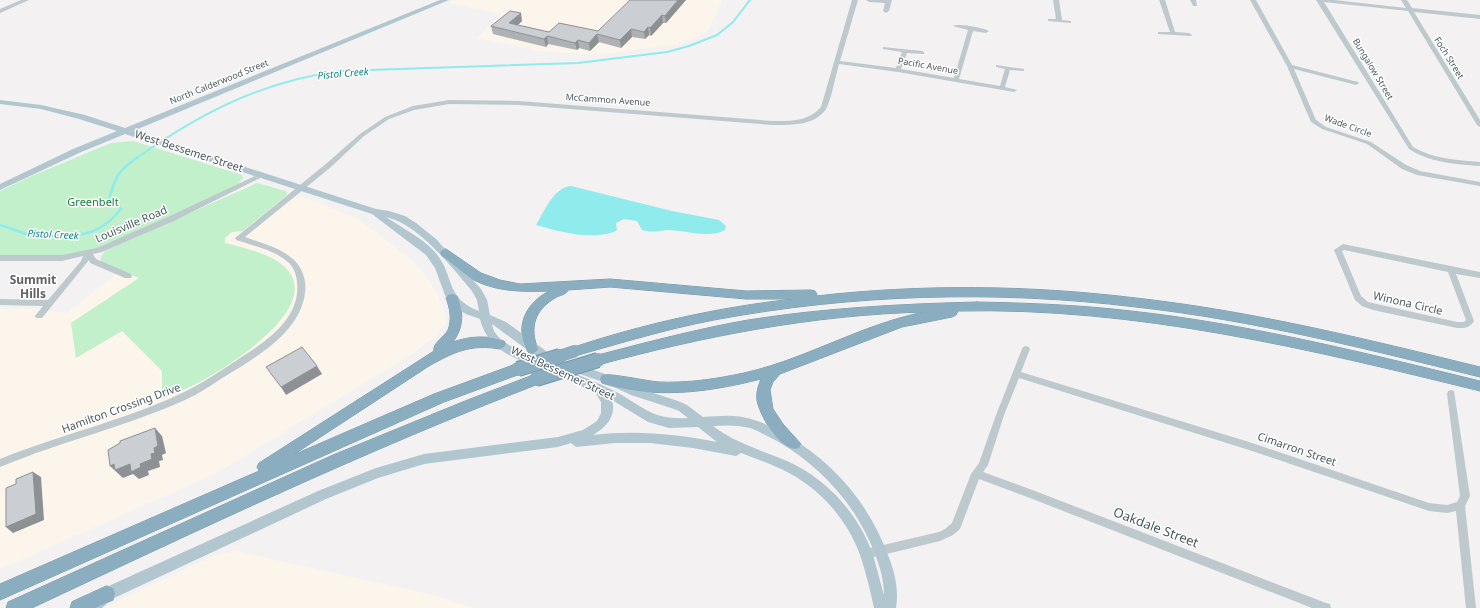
<svg xmlns="http://www.w3.org/2000/svg" width="1480" height="608" font-family="'Noto Sans',sans-serif">
	<rect width="100%" height="100%" fill="#f3f1f2"/>
	<g fill="#fcf5ec">
		<path d="M455,0H722L708,31L679,44L594,55L541,51L477,38L501,14L449,3Z"/>
		<path d="M257,183L286,191V197L295,199L301,197L307,198L359,220L380,235L415,263L431,282L445,312L446,323L436,336L412,354L215,474L0,569V309L34,308L67,313L121,270L101,257L241,189Z"/>
		<path d="M235,551L437,596L474,608H104L213,556Z"/>
	</g>
	<g fill="#c1f0ca">
		<path d="M133,141L242,175L243,178L237,185L108,247L80,254L0,258V191L32,176L111,143Z"/>
		<path d="M257,183L286,191L287,195L243,231L232,232L225,238V243C241,247 267,253 280,263C333,302 228,367 198,383C186,389 174,394 162,399V371L122,331L76,358L71,323L139,278L101,262V257L105,251Z"/>
	</g>
	<path fill="#8febec" d="M571,186L672,211L719,220L726,226L725,230C708,239 685,230 668,230C659,231 651,233 642,230L637,221L624,219L616,223L617,230L614,232C589,240 561,232 536,225C544,212 554,187 571,186Z"/>
	<g fill="none" stroke-linecap="round" stroke-linejoin="round">
		<path stroke="#8febec" stroke-width="2" d="M137,158C200,113 263,81 340,71L578,63L667,52L689,46L717,35L733,22L750,0"/>
		<path stroke="#8febec" stroke-width="2.5" d="M0,225C9,227 18,232 27,234C36,236 46,236 55,236C84,236 102,233 121,209L109,199C116,175 118,171 138,157"/>
		<defs>
			<g id="highway">
				<path d="M446,249L481,273L500,280L520,284L610,279L746,291L811,290L815,291L817,294L816,296C922,284 1029,285 1136,298C1252,311 1366,339 1480,367V377C1367,349 1253,320 1136,307C996,290 853,294 714,320C667,329 621,343 575,356L571,354L569,351L571,348C643,324 719,307 794,299H746L610,287L568,290C566,295 560,295 555,298C535,310 529,327 538,349L536,352L532,354L528,352C514,327 525,304 549,291C523,292 496,292 472,279C462,272 452,263 442,256L440,253L442,250Z"/>
				<path d="M452,294L456,295L458,298C464,315 463,328 453,342C470,336 487,335 504,341L506,344L504,347L500,349C470,344 454,352 429,366L293,455L434,394L513,365L518,364L523,365L524,369L523,373L444,402L0,600V584L259,471L257,467L259,463L434,351C432,344 444,337 448,330C452,320 450,308 446,298L448,295Z"/>
				<path d="M977,302C1029,303 1080,305 1131,311C1249,324 1365,353 1480,381V391C1309,349 1136,307 958,311L956,315L952,317L902,327L780,374L773,382L770,390L773,409L783,424L801,444L799,448C782,454 759,415 757,400C756,393 758,386 761,379C710,392 654,400 602,383L600,379L602,375C611,373 646,381 659,382C684,383 709,380 734,375C800,363 858,325 924,312C813,315 705,336 598,365L593,364L592,360L593,356L598,355C648,342 697,329 748,320C824,308 900,304 977,302Z"/>
				<path d="M536,374L541,375L543,379L541,383C367,450 200,529 32,608H6L8,602L333,455L465,401Z"/>
				<path d="M107,586L113,588L115,594L113,600L95,608H70L72,602Z"/>
			</g>
		</defs>
		<use href="#highway" stroke="#7599ab" stroke-width="1"/>
		<g fill="#bdc9cd" fill-rule="evenodd">
			<path d="M21,0H29L0,13V9Z"/>
			<path d="M852,0H858L840,61L896,68L902,52L883,49V47L922,51L924,52V54L907,53L901,69L954,78L968,30L953,26C958,23 984,28 989,31L986,33L973,31L959,79L1000,86L1005,69L996,67V65L1024,69V71L1010,70L1005,87L1017,90L1014,92L898,72L839,64C836,74 831,101 826,109C815,126 790,125 772,125L519,105L449,104L414,110L389,119L364,136L331,167L245,237C260,243 276,246 289,256C301,264 307,278 305,293C300,333 255,358 224,377C211,385 199,394 185,400C141,420 94,433 48,449C32,454 16,461 0,467V459C59,435 122,421 180,394C202,384 222,370 243,356C265,342 293,323 297,294C298,283 297,271 289,263C275,250 254,246 236,240L235,238L327,163L360,134L385,117L413,106L449,100L519,101L772,121C790,121 808,122 821,107Z"/>
			<path d="M866,0H892L889,11L886,13L883,11L885,3L869,2Z"/>
			<path d="M1053,0H1059L1062,20L1071,21V23L1048,21V19H1056Z"/>
			<path d="M1159,0H1165L1175,32L1189,33L1192,35L1191,36L1158,34V32H1170Z"/>
			<path d="M1190,0H1196L1197,6H1193Z"/>
			<path d="M1250,0H1256L1292,65L1358,82L1359,83L1356,85L1294,69L1316,120L1326,127L1371,142L1406,165L1420,171L1480,182V186L1417,175L1402,169L1367,144L1322,129L1311,122L1287,66Z"/>
			<path d="M1316,0H1334L1406,8L1401,0H1407L1412,8L1480,15V19L1414,12L1480,120V127L1477,125L1408,11L1324,2L1413,147C1434,159 1456,160 1480,162V166C1455,164 1431,163 1409,149Z"/>
			<path d="M259,174H263L264,176L176,220L102,252L93,254L96,259L131,274L132,276L131,278H125L90,263L89,260L42,318H36L35,316L43,306L0,305V299L48,300L81,261L83,256L62,261H0V255H62L97,248L170,216Z"/>
			<path d="M1343,244L1480,272V278L1456,274L1474,321C1470,328 1465,328 1457,328L1373,310L1362,306L1355,300L1334,250ZM1344,250L1448,272L1466,320L1464,322H1457L1368,302L1361,296L1342,251Z"/>
			<path d="M1026,346L1029,347L1030,349L1021,372L1249,442L1429,503L1447,505L1457,502L1460,496L1447,394L1448,391L1451,390L1454,391L1470,496L1465,506L1476,608H1466L1456,511L1447,513L1429,511L1249,450L1019,378L1004,415L988,465L983,472L1035,491L1326,603L1330,604L1331,608H1312L1030,498L979,479L960,529L953,535L940,541L866,559L862,557L861,554L862,551L866,549L939,532L945,529L952,523L971,474L979,463L996,415L1022,349L1023,347Z"/>
		</g>
		<path fill="#b1c6cf" fill-rule="evenodd" d="M440,0H449L133,131L376,209L389,211L405,216L416,223L436,239L481,289L487,300L490,315L506,322L553,356L611,376L638,388L678,401L687,405L703,417C719,416 735,414 751,419C763,422 775,429 786,435C834,462 869,504 888,555C895,573 899,589 896,608H874C870,590 866,572 860,555C850,526 827,497 802,481C784,468 761,461 741,453L736,456L693,448L650,443H615L576,447L571,443L558,447L424,464L378,478L326,499L112,599L102,608H86L88,603L102,589L318,491L376,468L424,454L558,437L583,430L597,421L601,413V402L595,392L554,375L553,372L554,369L558,368C578,374 599,383 618,393C645,408 653,420 688,418L679,411L671,408L631,395L603,382L545,362L544,366L540,367C514,359 487,349 480,319L466,314L454,307L445,295L435,268L426,255L372,214L125,134L79,153L0,190V184L73,149L117,131L79,119L41,109L0,104V100L41,105L85,115L125,128ZM386,217C418,224 451,266 472,291L477,300L479,311C443,297 456,275 434,251C421,237 402,228 386,217ZM492,324L540,359C524,352 494,343 492,324ZM612,400L648,422L669,428L698,427L717,442C676,434 635,430 593,435C606,427 617,416 612,400ZM713,426C725,425 738,425 750,428C759,431 768,437 777,441C822,467 858,507 876,557C881,570 884,582 884,595C880,582 877,568 873,555C859,514 826,478 787,461C761,450 735,443 713,426Z"/>
		<use href="#highway" fill="#8aaebf" fill-rule="evenodd"/>
		<defs>
			<path id="highway-bridge-far1" d="M557,357L575,351"/>
			<g id="highway-bridge">
				<path d="M518,369L560,356"/>
				<path d="M536,379L598,360"/>
			</g>
		</defs>
		<use href="#highway-bridge-far1" stroke="#7599ab" stroke-width="12" stroke-linecap="butt"/>
		<use href="#highway-bridge" stroke="#7599ab" stroke-width="16" stroke-linecap="butt"/>
		<use href="#highway-bridge-far1" stroke="#8aaebf" stroke-width="12"/>
		<use href="#highway-bridge" stroke="#8aaebf" stroke-width="14"/>
	</g>
	<path fill="#afb2b5" d="M686,0L666,23H663L651,36L649,35L645,39L632,37L621,48L599,42L590,51L579,48L577,50L548,44L546,47L493,34L491,26L522,21L518,25L549,32L598,31Z"/>
	<g fill="#8e9194">
		<path d="M678,0H686L666,23L665,16Z"/>
		<path d="M521,13L522,21L511,31L509,23Z"/>
		<path d="M662,15L663,23L651,36L650,28Z"/>
		<path d="M648,27L649,35L645,39L644,32Z"/>
		<path d="M631,29L632,37L621,48L620,40Z"/>
		<path d="M597,34L599,42L590,51L589,43Z"/>
		<path d="M547,36L548,44L546,47L544,39Z"/>
		<path d="M578,40L579,48L577,50L575,43Z"/>
		<path d="M317,366L322,374L286,395L281,387Z"/>
		<path d="M155,428L162,436L166,453L162,455L163,460L159,461L160,467L148,471L149,475L139,479L133,474L123,478L110,466L114,464H140L151,454L154,448Z"/>
		<path d="M33,472L41,477L44,520L13,533L6,527Z"/>
	</g>
	<g fill="#cbcfd3" stroke="#8e9194">
		<path d="M630,0H678L665,16L662,15L650,28L648,27L644,32L631,29L620,40L597,34L589,43L578,40L575,43L547,36L544,39L491,26L510,11L521,13L509,23L549,32L559,23L598,31Z"/>
		<path d="M302,347L317,366L281,387L266,367Z"/>
		<path d="M155,428L158,446L154,448L155,453L151,454L152,459L140,464L141,467L131,472L130,464L115,470L114,464L110,466L108,450L120,443V441Z"/>
		<path d="M33,472L36,514L6,527V488L16,484V479Z"/>
	</g>
	<g text-anchor="middle" stroke-width="3" stroke-linejoin="round" paint-order="stroke">
		<g font-size="9" fill="#49595f" stroke="#fff">
			<text transform="translate(1449 58) rotate(58)" y="3">Foch Street</text>
			<text transform="translate(928 66) rotate(10)" y="3">Pacific Avenue</text>
			<text transform="translate(1373 69) rotate(59)" y="3">Bungalow Street</text>
			<text transform="translate(219 82) rotate(-22)" y="3">North Calderwood Street</text>
			<text transform="translate(608 100) rotate(4)" y="3">McCammon Avenue</text>
			<text transform="translate(1348 126) rotate(20)" y="3">Wade Circle</text>
		</g>
		<g font-size="10" font-style="italic" fill="#0f8486" stroke="#fff">
			<text transform="translate(343 73) rotate(-5)" y="4">Pistol Creek</text>
			<text transform="translate(53 234) rotate(3)" y="4">Pistol Creek</text>
		</g>
		<g font-size="11" fill="#49595f" stroke="#fff">
			<text transform="translate(189 151) rotate(18)" y="4">West Bessemer Street</text>
			<text transform="translate(131 224) rotate(-23)" y="4">Louisville Road</text>
			<text transform="translate(1408 303) rotate(13)" y="4">Winona Circle</text>
			<text transform="translate(563 373) rotate(25)" y="4">West Bessemer Street</text>
			<text transform="translate(121 408) rotate(-20)" y="4">Hamilton Crossing Drive</text>
			<text transform="translate(1297 449) rotate(19)" y="4">Cimarron Street</text>
		</g>
		<g font-size="11" fill="#188138" stroke="#fff">
			<text x="93" y="206">Greenbelt</text>
		</g>
		<g font-size="12" font-weight="bold" fill="#5e6366" stroke="#fff">
			<text x="33" y="284">Summit<tspan x="33" dy="14">Hills</tspan></text>
		</g>
		<g font-size="13" fill="#49595f" stroke="#fff">
			<text transform="translate(1156 527) rotate(21)" y="5">Oakdale Street</text>
		</g>
	</g>
</svg>
